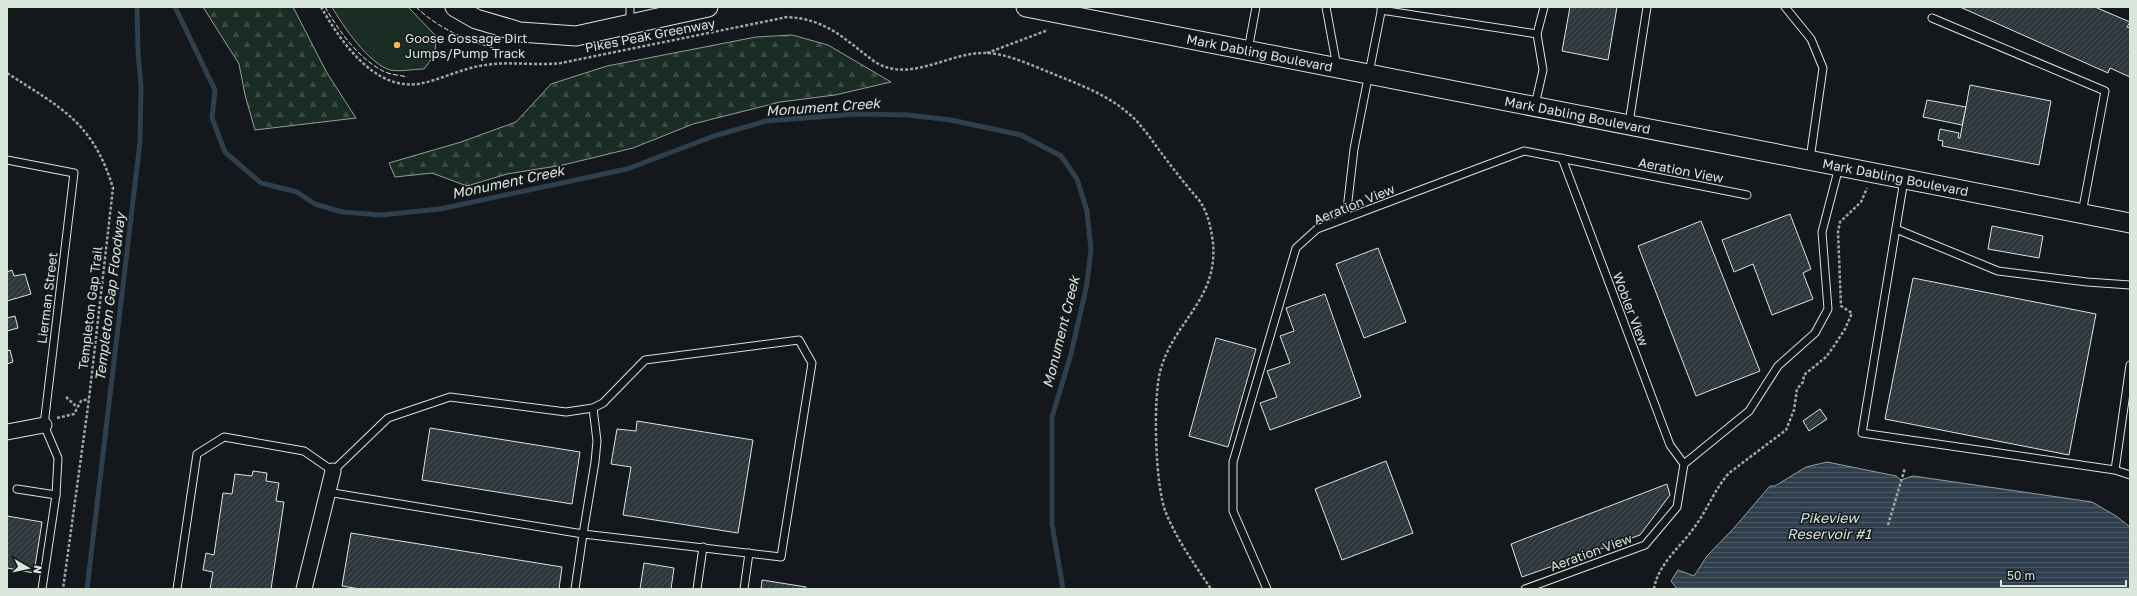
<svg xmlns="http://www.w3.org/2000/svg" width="2137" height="596" font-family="'Golos Text',sans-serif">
	<defs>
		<pattern id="forest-firs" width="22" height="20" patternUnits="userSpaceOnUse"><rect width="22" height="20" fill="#1a2d24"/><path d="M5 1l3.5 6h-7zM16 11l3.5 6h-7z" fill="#3b4b43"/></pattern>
		<pattern id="water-rules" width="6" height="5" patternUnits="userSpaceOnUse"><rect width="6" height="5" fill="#2f3f4d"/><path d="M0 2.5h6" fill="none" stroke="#4c5b66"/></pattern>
		<pattern id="building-hatch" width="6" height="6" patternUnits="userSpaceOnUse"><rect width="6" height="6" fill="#2c363c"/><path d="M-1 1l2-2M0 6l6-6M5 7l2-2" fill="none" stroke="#4a5358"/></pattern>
	</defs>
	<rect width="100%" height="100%" fill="#14181c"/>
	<g fill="url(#forest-firs)" stroke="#939e99">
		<path d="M203,7H293L327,73L356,118L255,130L245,95L239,64Z"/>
		<path d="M792,35L828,45L891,82L835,95L780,102L693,124L633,148L563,165L507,174L467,186L432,173L395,177L389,163L461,142L516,122L551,84L607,66L756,37Z"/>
	</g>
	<path fill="#1a2d24" stroke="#939e99" d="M332,7H408L436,36L435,54L424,69C414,69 399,72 390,70C368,63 343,26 332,7Z"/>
	<path fill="url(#water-rules)" stroke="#939e99" d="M1827,462L1896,476L1901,480L1913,476L2092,502L2116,516L2130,527V589H1677L1671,581L1678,570L1694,576L1707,556L1734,528L1770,486H1775L1806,467Z"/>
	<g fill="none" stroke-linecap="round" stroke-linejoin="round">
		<g stroke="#2f3f4d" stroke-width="5">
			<path d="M175,7L215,90L212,118L225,152L261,183L297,192L315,204L342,212L381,215L440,209L627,169L714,136L766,121L856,114L908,115L951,120L1021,135L1061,156L1077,179L1087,211L1091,250L1087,284L1071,354L1052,417V524L1063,589"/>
			<path d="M87,589L140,142L141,87L138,51L137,7"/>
		</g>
	</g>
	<g fill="url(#building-hatch)" stroke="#d8e6dc">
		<path d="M1570,7H1617L1608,60L1562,51Z"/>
		<path d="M1960,7H2095L2130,22L2127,27L2130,28V77L2110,68L2108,73Z"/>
		<path d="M1970,85L2051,101L2039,165L1942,146L1943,141L1938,140L1940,129L1959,133L1958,138H1960Z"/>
		<path d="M1927,100L1966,107L1962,125L1923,117Z"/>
		<path d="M1790,214L1811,269L1803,273L1813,299L1772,315L1753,264L1734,272L1722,240Z"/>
		<path d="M1701,221L1760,371L1696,396L1638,246Z"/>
		<path d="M1992,226L2043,236L2039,258L1988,249Z"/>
		<path d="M1378,248L1406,322L1364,338L1336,264Z"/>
		<path d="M12,270L14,276L25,274L31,294L7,301V272Z"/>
		<path d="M1913,278L2096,314L2069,455L1885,419Z"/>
		<path d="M1325,294L1361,397L1270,430L1260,403L1277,397L1267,371L1290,363L1280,336L1294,331L1286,308Z"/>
		<path d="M15,316L18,328L7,331V318Z"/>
		<path d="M1216,338L1256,349L1228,447L1189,436Z"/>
		<path d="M10,350L13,362L7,364V351Z"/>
		<path d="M1820,409L1827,419L1809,431L1803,421Z"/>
		<path d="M637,421L753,440L738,533L623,515L631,467L611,464L617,429L636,431Z"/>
		<path d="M430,428L580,452L572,504L422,480Z"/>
		<path d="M1386,461L1413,533L1342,560L1315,489Z"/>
		<path d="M253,471L267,473L266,481L279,483L276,501L284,502L271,589H210L213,572L203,570L206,553L214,555L223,493L232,494L235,474L252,476Z"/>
		<path d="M1667,484L1670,495L1640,535L1522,577L1511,544Z"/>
		<path d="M7,516L42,522L34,573L7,568Z"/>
		<path d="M351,533L562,567L559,589H360L342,586Z"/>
		<path d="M644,563L674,568L671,589H640Z"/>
		<path d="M762,580L806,587L805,589H761Z"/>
	</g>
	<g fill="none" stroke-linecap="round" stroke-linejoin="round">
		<defs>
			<g id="service">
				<path d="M630,7V24"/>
				<path d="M1326,7L1337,67"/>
				<path d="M1785,7L1811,39L1823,68L1810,159"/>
				<path d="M1381,10L1537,34L1544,7"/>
				<path d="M1932,18L2105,91L2082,213"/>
				<path d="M1248,50L1256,7"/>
				<path d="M1535,105L1543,70L1537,34"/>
				<path d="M1629,123L1647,7"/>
				<path d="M1562,158L1670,445L1684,464"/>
				<path d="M7,160L74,173L44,425L58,458L56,495L42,589"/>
				<path d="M1904,180L1862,433L2115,470L2130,475"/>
				<path d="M1346,218L1354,149L1382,7"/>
				<path d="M1896,229L1998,271L2087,282L2130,285"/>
				<path d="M2115,470L2130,365"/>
				<path d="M17,489L56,495"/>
				<path d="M327,492L583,534L595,462L597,441L593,408"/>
				<path d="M177,589L197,454L224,437L304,451L333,471L388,418L450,397L566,412L593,408L603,403L645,360L799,340L812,363L781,557L583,534L575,589"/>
				<path d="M697,589L703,547"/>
				<path d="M744,589L749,553"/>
				<path d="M1267,589L1233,511V462L1296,248L1317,229L1524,151L1747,195"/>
				<path d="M1525,589L1645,545L1677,507L1684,464L1749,411L1778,366L1815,333L1828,309L1822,232L1839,167"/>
			</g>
			<g id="minor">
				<path d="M7,432L44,425"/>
				<path d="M304,589L333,471"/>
			</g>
			<g id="tertiary">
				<path d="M455,7L476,19L520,32L576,36L708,7"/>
				<path id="s1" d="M1026,7L2130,223"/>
			</g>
		</defs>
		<use href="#service" stroke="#d8e6dc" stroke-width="9"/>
		<use href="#minor" stroke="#d8e6dc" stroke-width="17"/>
		<use href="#tertiary" stroke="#d8e6dc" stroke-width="21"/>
		<g stroke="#9da8a2" stroke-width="2.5" stroke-dasharray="3 2" stroke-linecap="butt">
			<path d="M321,7C340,40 373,90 418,84C441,80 462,68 485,65C510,61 535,66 561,63L787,17C827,19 844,39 875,62C911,84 950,51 987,53C1008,54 1031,65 1051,73C1078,84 1106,94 1128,113C1138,121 1146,132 1154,143C1168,162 1183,182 1199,200C1208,213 1211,227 1213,243C1218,301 1173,321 1160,372C1153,399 1155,487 1166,513C1177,540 1195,565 1211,589"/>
			<path d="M987,53L1048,30"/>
			<path d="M7,73C61,108 93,122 113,188L89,399L63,589"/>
			<path d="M66,397L77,407"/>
			<path d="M57,418L74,414L81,401L89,399"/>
			<path d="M1888,525L1905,468"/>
			<path d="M1654,589C1658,563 1682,546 1696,525C1708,508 1715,489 1729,473L1786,430L1794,410L1797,389L1803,382L1804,375L1826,357L1834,346L1845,329L1852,313L1841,306L1838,232L1840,222L1861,202L1867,188"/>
		</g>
		<use href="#service" stroke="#14181c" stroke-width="7"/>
		<use href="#minor" stroke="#14181c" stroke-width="15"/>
		<use href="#tertiary" stroke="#14181c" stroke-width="19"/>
		<g stroke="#d8e6dc" stroke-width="1" stroke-dasharray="5 2" stroke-linecap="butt">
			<path d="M325,7C339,31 358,58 383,71C390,75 400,75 407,77"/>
			<path d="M416,7C441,31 476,45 510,52"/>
		</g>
	</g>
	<circle fill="#ffb74d" stroke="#14181c" stroke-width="1.5" cx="397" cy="45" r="4"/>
	<g text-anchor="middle" stroke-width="3" stroke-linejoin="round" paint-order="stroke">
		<g font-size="13" fill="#d8e6dc" stroke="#14181c">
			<text transform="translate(650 35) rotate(-11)" y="5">Pikes Peak Greenway</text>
			<text dy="5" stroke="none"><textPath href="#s1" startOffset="238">Mark Dabling Boulevard</textPath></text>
			<text dy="5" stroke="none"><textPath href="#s1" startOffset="562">Mark Dabling Boulevard</textPath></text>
			<text transform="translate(1681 170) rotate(11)" y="5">Aeration View</text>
			<text dy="5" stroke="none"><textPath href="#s1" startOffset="886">Mark Dabling Boulevard</textPath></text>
			<text transform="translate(1354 204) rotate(-22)" y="5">Aeration View</text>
			<text transform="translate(47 298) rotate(-83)" y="5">Lierman Street</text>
			<text transform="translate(90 308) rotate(-83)" y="5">Templeton Gap Trail</text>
			<text transform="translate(1631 309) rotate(69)" y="5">Wobler View</text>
			<text transform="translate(1591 552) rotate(-20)" y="5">Aeration View</text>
		</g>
		<g font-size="13" fill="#d8e6dc" stroke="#14181c" text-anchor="start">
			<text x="405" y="43">Goose Gossage Dirt<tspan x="405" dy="15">Jumps/Pump Track</tspan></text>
		</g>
		<g font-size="14" font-style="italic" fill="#d8e6dc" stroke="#14181c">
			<text transform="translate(823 107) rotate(-4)" y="5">Monument Creek</text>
			<text transform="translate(508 182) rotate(-12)" y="5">Monument Creek</text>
			<text transform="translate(110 297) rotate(-83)" y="5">Templeton Gap Floodway</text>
			<text transform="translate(1061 332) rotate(-76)" y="5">Monument Creek</text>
			<text x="1829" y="523">Pikeview<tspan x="1829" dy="16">Reservoir #1</tspan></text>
		</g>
	</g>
	<rect width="2137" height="596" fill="none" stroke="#d8e6dc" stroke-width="16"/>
	<g transform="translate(28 568) rotate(99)" stroke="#14181c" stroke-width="3" paint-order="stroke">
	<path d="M0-3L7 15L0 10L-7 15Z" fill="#d8e6dc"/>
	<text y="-6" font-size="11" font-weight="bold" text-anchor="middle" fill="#d8e6dc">N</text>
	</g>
	<path d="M2001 580v6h125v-6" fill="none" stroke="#d8e6dc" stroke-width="2"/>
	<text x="2007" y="580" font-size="12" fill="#d8e6dc" stroke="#14181c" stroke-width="3" paint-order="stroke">50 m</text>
</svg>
